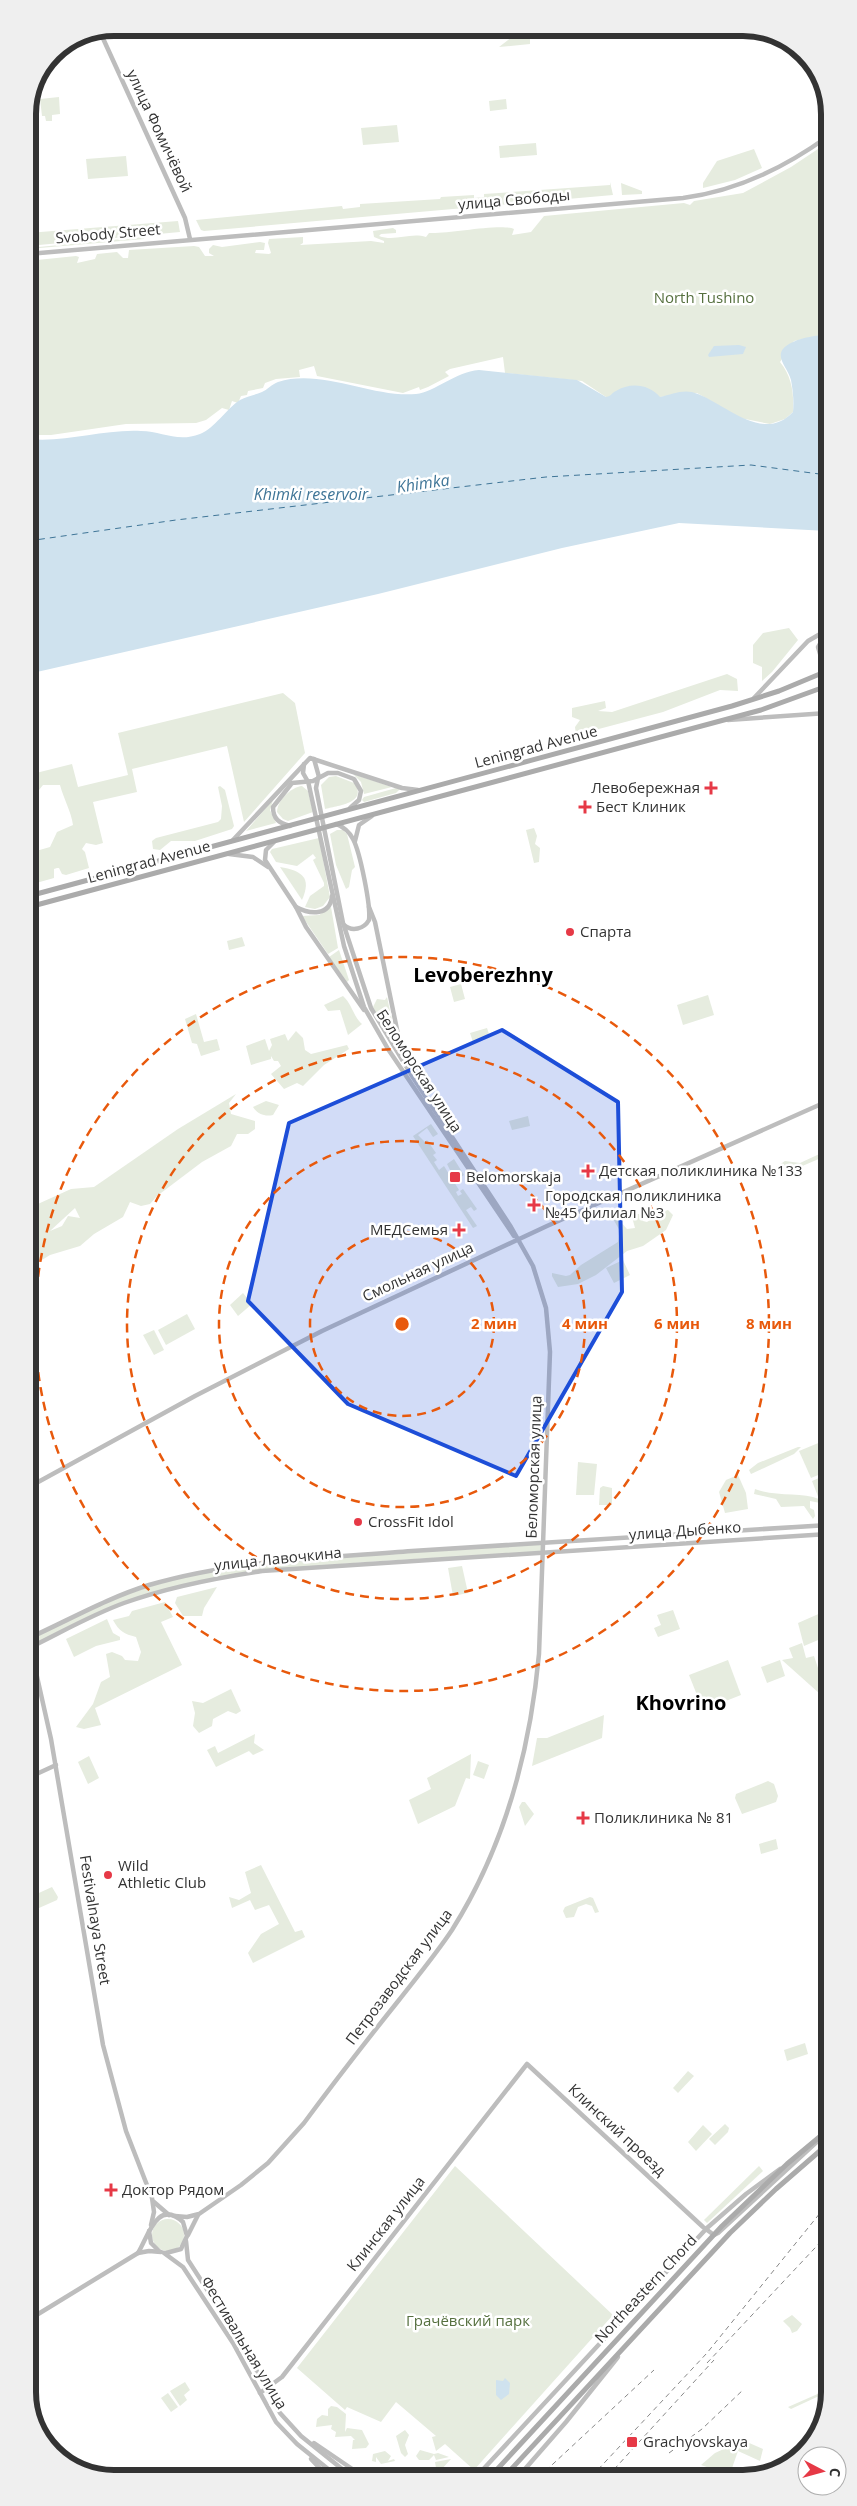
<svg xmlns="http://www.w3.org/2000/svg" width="857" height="2506" font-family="'Open Sans',sans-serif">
	<rect width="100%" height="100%" fill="#fff"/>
	<g fill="#e6ecdf" fill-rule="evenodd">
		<path d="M527,34L530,38V44L499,47L512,37Z"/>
		<path d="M59,97L60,114L52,115V121H46L45,116H42L40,99Z"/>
		<path d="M506,99L507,109L490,111L489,101Z"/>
		<path d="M397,125L399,142L363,145L361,128Z"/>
		<path d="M536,143L537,155L500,158L499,146Z"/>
		<path d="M827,143V334L794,341L780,362C792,377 794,393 793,412L785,419L770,424L740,418L697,393L660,397H606L582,381L505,373L503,357L450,369L445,372L449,376L428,387L420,390L419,387L403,393L317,376L314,366L299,370L300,377L276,379L265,383L263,388L248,391L247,395L241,396L238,403L232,401L229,410L222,408L206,420L196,423L126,424L51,435H28V261L33,258L37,260L76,256L79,257L77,263L95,259L97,254L117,252L123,258H128L129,250L194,246L199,247L205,256H214L209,253V249L213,245L222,247L260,242L265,243L264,250H256L255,253L269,254L271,253L268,243L269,239L303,237V243L300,245L371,241L384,243V241L374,237L373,231L393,228L396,230V233L381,234L379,236C395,242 410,232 426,237L429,233C449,234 500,223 514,229L512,235L531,232L544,216L684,203L690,205L694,201L743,193L791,167Z"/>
		<path d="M754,149L762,168L735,180L703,188V183L717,161Z"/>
		<path d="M126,156L128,176L88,179L86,159Z"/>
		<path d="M610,182L613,195L204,231L201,230L196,220L342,206L343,209L360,207V204L440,199L441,197L474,195V198L484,197V194L610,185Z"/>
		<path d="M621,183L642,191V194L622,195Z"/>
		<path d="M178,221L180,232L28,246V233Z"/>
		<path d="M144,237V239L28,249V248Z"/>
		<path d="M789,628L798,640L772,672L762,681V667L753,663V645L763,633Z"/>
		<path d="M727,674L737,679L738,691L720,690L663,712L576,735L575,727L580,720L572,717V708L605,701L606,708L598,711L612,712Z"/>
		<path d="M283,693L295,703L305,753L244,822L227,746L132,769L137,792L93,802L103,843L96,845L86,843L82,849L85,852L89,868L66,875L62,874L59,868H57L54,869V878L29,885V853L50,847L57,832L73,825C71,811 64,800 60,785H43L35,795L28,797V775L72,764L78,787L128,775L118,733Z"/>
		<path d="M353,774L392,787L364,794L361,782Z"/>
		<path d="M336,776L354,783C369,803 336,806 325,809L321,785L329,777Z"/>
		<path d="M220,786L225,790L234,826L232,829L195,841H171L160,850L153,849L152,841L156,838L218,822L221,819L222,806L218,787Z"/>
		<path d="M302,786L308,791L313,812L288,821L283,819L277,812C277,801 291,787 302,786Z"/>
		<path d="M396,788L400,789L396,793L364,802L362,800L364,797Z"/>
		<path d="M273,800L270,810L276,823L246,831Z"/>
		<path d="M534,828L537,836L535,844L540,848L539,862L534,863L526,830Z"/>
		<path d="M337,830H343L347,834L355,867L352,870L349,887L346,889L336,865L330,834Z"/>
		<path d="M319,838L330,897L323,906L315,909L305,907L310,896L324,886V883L313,860L316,858L313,854L297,866L276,862L270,852L272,849Z"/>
		<path d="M280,867C302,871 312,877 302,900Z"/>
		<path d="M331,907L338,948L328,954L302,916L319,915Z"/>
		<path d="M242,937L245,946L229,950L227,941Z"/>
		<path d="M339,950L349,980L347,982L329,957Z"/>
		<path d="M461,984L465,999L454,1002L450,987Z"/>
		<path d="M708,995L714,1015L683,1025L677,1005Z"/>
		<path d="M343,996C352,1004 353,1016 362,1024L348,1035L340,1010L328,1011L324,1005Z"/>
		<path d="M387,997L397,1043L394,1045L373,1007L377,999L385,1000Z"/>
		<path d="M196,1014L204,1042L217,1039L220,1050L201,1056L197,1044L192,1043L185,1019Z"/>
		<path d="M487,1028L490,1037L473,1042L470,1033Z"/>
		<path d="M296,1031L303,1038L305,1050L311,1054L347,1045L349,1049L324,1065L303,1086L297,1083L284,1089L271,1074L281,1066L278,1061H274L271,1056V1059L251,1065L246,1046L265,1039L269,1051L272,1045L270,1039L285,1034L288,1041Z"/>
		<path d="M236,1094L229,1103L231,1114L255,1121V1129L248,1134H237L231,1146L202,1162L157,1196L150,1204L141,1206L130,1202L123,1217L94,1234L80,1246L50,1255L29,1268V1208L71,1189L94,1187L178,1129ZM75,1208L80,1218L68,1216L62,1226L50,1231Z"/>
		<path d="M266,1101L279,1105L273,1115C265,1117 257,1114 253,1107Z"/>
		<path d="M528,1116L530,1126L512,1130L509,1121Z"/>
		<path d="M431,1124L438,1134L433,1137L427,1128L418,1135L425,1142L427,1140L436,1153L433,1155L437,1160L434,1162L439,1170L444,1166L459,1190L456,1192L458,1196L462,1194L460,1191L463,1189L477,1209L474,1211L471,1207L466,1210L477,1226L473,1228L413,1136Z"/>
		<path d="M828,1150V1155L800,1167L786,1165L770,1174L768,1172L785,1161L800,1163Z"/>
		<path d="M454,1159L464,1175L461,1177L459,1175L454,1178L447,1164Z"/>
		<path d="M651,1209L657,1214L668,1210L673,1215L666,1230L643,1246L627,1251L596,1275L578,1284L558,1287L552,1276V1273L566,1276L570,1275L581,1265L618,1242L620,1231L612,1217L619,1220L627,1229L635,1228L632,1217L635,1214H639L643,1221L647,1222L650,1220L649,1212Z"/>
		<path d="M623,1260L630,1275L614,1283L606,1268Z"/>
		<path d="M243,1293L252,1304L238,1316L230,1305Z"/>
		<path d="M187,1314L195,1329L166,1345L158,1330Z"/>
		<path d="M154,1330L164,1350L154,1355L143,1335Z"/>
		<path d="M828,1439V1471L811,1478L799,1451Z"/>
		<path d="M798,1447H801L794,1454L751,1474L749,1470L758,1463Z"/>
		<path d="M578,1462L597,1464L594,1495H576Z"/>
		<path d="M828,1474V1500L820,1503L810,1501V1508L814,1510L815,1516L813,1519L804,1506L781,1507L776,1499L754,1494L755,1489C775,1497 802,1492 819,1499L812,1481Z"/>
		<path d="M738,1475L746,1493L748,1509L725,1513L719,1492L726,1480Z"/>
		<path d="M603,1486L612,1488V1505H599L600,1488Z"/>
		<path d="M543,1542V1552C403,1561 259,1560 124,1603C93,1613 60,1633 31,1647L29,1638L104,1602L173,1579L261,1563Z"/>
		<path d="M462,1566L468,1593L453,1596L448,1568Z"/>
		<path d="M217,1587L204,1608L202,1616H183L175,1603L177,1597Z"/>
		<path d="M165,1602L173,1617L161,1622L182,1665L95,1708L101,1725L84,1729L76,1727L93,1704L101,1682L110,1677L106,1654L112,1652L122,1656L125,1660L138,1661L141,1652L136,1637C124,1634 119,1631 113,1620L129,1616L132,1611Z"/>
		<path d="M673,1610L680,1629L658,1637L654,1628L661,1625L657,1615Z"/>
		<path d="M823,1612L829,1631V1655L823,1638L804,1646L798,1623Z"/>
		<path d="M107,1619L113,1633L120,1637V1640L96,1646L74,1657L66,1639Z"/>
		<path d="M802,1643L806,1658L814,1656L818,1668L829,1664V1702L782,1660L793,1658L789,1648Z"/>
		<path d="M728,1660L741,1695L703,1710L689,1675Z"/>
		<path d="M780,1660L785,1676L767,1683L761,1667Z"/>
		<path d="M231,1689L241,1711L236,1714L228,1711L213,1719L212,1726L199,1733L193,1726L195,1713L192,1701L203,1703Z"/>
		<path d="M604,1715L602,1738L532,1766L537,1738H547Z"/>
		<path d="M255,1734L254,1743L264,1750L253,1755L249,1751L216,1767L207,1750L215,1746L218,1753Z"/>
		<path d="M471,1754L470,1779L466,1778L455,1806L418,1824L409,1800L431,1789L427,1778Z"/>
		<path d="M89,1756L99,1778L88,1784L78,1762Z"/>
		<path d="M478,1761L489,1765L484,1779L473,1775Z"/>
		<path d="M768,1781L774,1784L778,1796L776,1802L742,1814L735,1798L736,1794Z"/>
		<path d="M522,1802H525L534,1814L525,1826L519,1807Z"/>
		<path d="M776,1839L778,1849L761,1854L759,1844Z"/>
		<path d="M261,1865L295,1932L302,1930L305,1937L253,1963L248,1953L261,1934L279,1924L269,1905L255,1910L250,1900L232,1908L229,1897L239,1900L251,1893L245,1872Z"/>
		<path d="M52,1887L58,1897L57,1900L30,1912V1897Z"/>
		<path d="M590,1897L593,1898L599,1912L595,1913L592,1906L586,1904L578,1907L574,1917L566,1918L563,1911L565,1907Z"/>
		<path d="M805,2043L808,2054L787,2061L784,2050Z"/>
		<path d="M688,2071L694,2076L678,2093L673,2088Z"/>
		<path d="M725,2124L729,2128L728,2132L715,2145L709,2139Z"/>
		<path d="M703,2125L712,2134L696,2151L688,2142Z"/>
		<path d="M455,2166L613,2315L474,2470L445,2444L436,2451L432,2437L436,2436L396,2402L381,2422L347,2407L345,2410L297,2368Z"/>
		<path d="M759,2166L763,2171L707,2223L704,2220Z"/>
		<circle cx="168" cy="2235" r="16"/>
		<path d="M792,2315L802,2324L797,2331L792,2333L790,2328L783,2321Z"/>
		<path d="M185,2382L190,2390L184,2395L187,2400L180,2406L170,2391Z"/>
		<path d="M829,2389L828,2395L819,2396L791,2409L788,2407Z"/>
		<path d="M168,2393L178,2407L171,2412L161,2398Z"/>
		<path d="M331,2406L337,2407L346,2414L345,2432L347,2428L362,2430L369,2444L366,2448L352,2449L353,2440H355L351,2436L335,2437L336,2432L331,2429L332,2425L316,2427L317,2419L322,2415L328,2416V2409Z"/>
		<path d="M405,2430L409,2435L405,2445L408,2454L405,2457L401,2453L396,2436Z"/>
		<path d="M739,2442H747L763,2449L760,2461L738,2451L731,2471L724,2473L701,2465L715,2453Z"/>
		<path d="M420,2450L434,2454L438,2453L449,2457L436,2460L434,2455L429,2460H419L416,2456Z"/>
		<path d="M385,2451L391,2456L388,2461L394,2459L395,2461L381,2464L376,2457V2462L372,2461L373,2454Z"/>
		<path d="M451,2459L440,2471L439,2477H431L429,2474L430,2468H436L435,2462Z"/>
	</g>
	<g fill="#cfe2ee">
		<path d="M827,334V531L679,523L562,548L378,594L28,674V439C66,443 103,429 141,431C162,431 177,443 200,434C215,428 226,409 240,400C247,396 255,395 262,392C267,390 272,384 278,382C321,368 372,398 416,394C435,392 455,372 479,370L577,380L606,397C612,396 611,393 616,391C630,382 649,384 660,397C673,394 685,388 698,394C728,406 764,443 793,412C794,401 793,391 791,380C787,365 769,353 793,342C803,337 816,336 827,334Z"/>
		<path d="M739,345L746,347L743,354L709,357L708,355L714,346Z"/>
		<path d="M505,2378L510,2383L509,2394L501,2400L496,2395V2380L503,2381Z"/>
	</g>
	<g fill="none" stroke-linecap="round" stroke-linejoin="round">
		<path stroke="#3f7597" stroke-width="1" stroke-dasharray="6 5" stroke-linecap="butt" d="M28,541L176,520L546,477L751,465L827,475"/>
		<g stroke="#bdbdbd" stroke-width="4.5">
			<path d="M101,34L185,218L190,239"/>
			<path d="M28,254L683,198C736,191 784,168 827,137"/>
			<path d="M827,633L818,647L821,657L827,661"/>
			<path d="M754,698L808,641L827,630"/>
			<path d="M728,720L827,713"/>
			<path d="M314,759L319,777"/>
			<path d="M304,764L303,773L307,780"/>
			<path d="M308,781L344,946L364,1007L388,1049L514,1236"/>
			<path d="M336,824C344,827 349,831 353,839C360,852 371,906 369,920C364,929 352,932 344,925"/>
			<path d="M290,826C279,823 273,819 273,807L292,783L313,781L328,773H338L354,779L361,791L359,800L350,808"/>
			<path d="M233,840L310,758L402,788L418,790"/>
			<path d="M355,841L359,825L372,816"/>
			<path d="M274,842L266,850L265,860L296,907L306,927L364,1010"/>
			<path d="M229,854L253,857L268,867"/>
			<path d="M296,907C309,914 330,917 332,896"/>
			<path d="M369,907L375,922L403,1059"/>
			<path d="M29,1487L195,1396L322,1331L547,1226L828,1101"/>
			<path d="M29,1638C69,1620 107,1598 149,1585C234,1560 324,1558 412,1551C551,1541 690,1533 828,1525"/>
			<path d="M29,1641L51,1739L103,2045L126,2131L152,2198L154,2212L151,2225"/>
			<path d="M29,1648C60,1633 91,1615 124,1603C168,1587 215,1578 262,1571L828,1534"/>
			<path d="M30,1777L56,1765"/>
			<path d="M154,2202L169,2215"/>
			<path d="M175,2216L187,2217L199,2214L241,2185L268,2163L304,2123C335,2081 367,2040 399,2000C417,1977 436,1954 452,1930C505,1846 530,1752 539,1654L550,1352L546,1308L533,1266L511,1227L412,1076L371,1008L343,923L316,788L318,778"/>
			<path d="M149,2231L151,2243L159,2251"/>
			<path d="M188,2235L198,2215"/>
			<path d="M186,2241L188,2260L239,2339L280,2413L301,2436L352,2477"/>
			<path d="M138,2253C148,2237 157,2198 183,2222L187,2236L181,2249L166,2253"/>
			<path d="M164,2253L183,2267L233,2343L276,2422L297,2444L338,2477"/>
			<path d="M30,2319L138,2253L149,2251L161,2252"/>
			<path d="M260,2393L282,2377L527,2064L703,2227L714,2235L718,2233L821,2138"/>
			<path d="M314,2443L364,2477"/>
			<path d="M311,2459L328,2477"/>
			<path d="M476,2477L707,2228L746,2194L780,2169"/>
			<path d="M518,2477L566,2422L618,2357"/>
		</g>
		<g stroke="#ababab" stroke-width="5">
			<path d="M29,896L732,706L779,691L827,671"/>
			<path d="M29,907L761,710L827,686"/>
			<path d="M490,2477L722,2226L787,2164L829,2129"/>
			<path d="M504,2477L730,2233L776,2189L829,2143"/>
		</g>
		<g stroke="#888" stroke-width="1" stroke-dasharray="5 4" stroke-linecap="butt">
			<path d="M707,2363L829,2233"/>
			<path d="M669,2453L702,2429L744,2389"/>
			<path d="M592,2476L707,2353L829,2202"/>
			<path d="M608,2476L714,2360"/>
			<path d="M539,2477L654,2370"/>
		</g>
	</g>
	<path fill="#1d4ed8" fill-opacity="0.2" stroke="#1d4ed8" stroke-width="4" stroke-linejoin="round" d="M502,1030L618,1102L622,1292L516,1476L348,1404L248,1301L289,1123Z"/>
	<g fill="none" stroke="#e8590c" stroke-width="2.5" stroke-dasharray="9 6">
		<circle cx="402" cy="1324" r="92"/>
		<circle cx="402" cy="1324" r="183"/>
		<circle cx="402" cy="1324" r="275"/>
		<circle cx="402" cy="1324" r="367"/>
	</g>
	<g fill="#e63946" stroke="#fff" stroke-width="2">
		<path d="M708.5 780.5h5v5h5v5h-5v5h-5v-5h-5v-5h5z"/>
		<path d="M582.5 799.5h5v5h5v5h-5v5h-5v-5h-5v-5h5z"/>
		<circle cx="570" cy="932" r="5"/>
		<path d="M585.5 1163.5h5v5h5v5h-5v5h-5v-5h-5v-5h5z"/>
		<rect x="449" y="1171" width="12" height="12" rx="2.5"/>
		<path d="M531.5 1197.5h5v5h5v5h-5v5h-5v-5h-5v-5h5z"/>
		<path d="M456.5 1222.5h5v5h5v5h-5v5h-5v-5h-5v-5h5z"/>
		<circle cx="358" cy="1522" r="5"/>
		<path d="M580.5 1810.5h5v5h5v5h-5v5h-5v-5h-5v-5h5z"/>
		<circle cx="108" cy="1875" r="5"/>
		<path d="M108.5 2182.5h5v5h5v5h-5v5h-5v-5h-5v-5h5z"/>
		<rect x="626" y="2436" width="12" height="12" rx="2.5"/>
	</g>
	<g text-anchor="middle" stroke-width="5" stroke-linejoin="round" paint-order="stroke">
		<g font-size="15" fill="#333" stroke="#fff">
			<text transform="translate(159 131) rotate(65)" y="5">улица Фомичёвой</text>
			<text transform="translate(514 200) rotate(-5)" y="5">улица Свободы</text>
			<text transform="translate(108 234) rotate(-5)" y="5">Svobody Street</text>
			<text transform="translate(536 747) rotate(-15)" y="5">Leningrad Avenue</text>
			<text transform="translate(149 862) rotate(-15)" y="5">Leningrad Avenue</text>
			<text transform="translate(419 1071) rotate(57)" y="5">Беломорская улица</text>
			<text transform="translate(418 1272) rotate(-25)" y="5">Смольная улица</text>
			<text transform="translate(534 1467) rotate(-88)" y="5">Беломорская улица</text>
			<text transform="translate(685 1531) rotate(-4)" y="5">улица Дыбенко</text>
			<text transform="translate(278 1559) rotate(-6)" y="5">улица Лавочкина</text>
			<text transform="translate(95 1920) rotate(81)" y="5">Festivalnaya Street</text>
			<text transform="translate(399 1977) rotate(-53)" y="5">Петрозаводская улица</text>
			<text transform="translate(617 2130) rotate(43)" y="5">Клинский проезд</text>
			<text transform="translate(386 2224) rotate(-52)" y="5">Клинская улица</text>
			<text transform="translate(646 2289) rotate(-47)" y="5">Northeastern Chord</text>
			<text transform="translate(244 2343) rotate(59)" y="5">Фестивальная улица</text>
		</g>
		<g font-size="15" fill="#56703f" stroke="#fff">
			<text x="704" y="303">North Tushino</text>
			<text x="468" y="2326">Грачёвский парк</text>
		</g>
		<g font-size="15" fill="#333" stroke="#fff" text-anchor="start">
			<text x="700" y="793" text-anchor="end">Левобережная</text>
			<text x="596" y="812">Бест Клиник</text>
			<text x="580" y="937">Спарта</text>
			<text x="599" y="1176">Детская поликлиника №133</text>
			<text x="466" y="1182">Belomorskaja</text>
			<text x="545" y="1201">Городская поликлиника<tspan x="545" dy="17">№45 филиал №3</tspan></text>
			<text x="448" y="1235" text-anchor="end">МЕДСемья</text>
			<text x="368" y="1527">CrossFit Idol</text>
			<text x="594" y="1823">Поликлиника № 81</text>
			<text x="118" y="1871">Wild<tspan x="118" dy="17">Athletic Club</tspan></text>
			<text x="122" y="2195">Доктор Рядом</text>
			<text x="643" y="2447">Grachyovskaya</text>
		</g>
		<g font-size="16" font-style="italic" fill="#3f7597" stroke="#fff">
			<text transform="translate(423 483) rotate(-8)" y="6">Khimka</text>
			<text x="311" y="500">Khimki reservoir</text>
		</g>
		<g font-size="20" font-weight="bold" fill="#000" stroke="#fff">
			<text x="483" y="982">Levoberezhny</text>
			<text x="681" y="1710">Khovrino</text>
		</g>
	</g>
	<path d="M0 0H857V2506H0ZM114 36H743A78 78 0 0 1 821 114V2392A78 78 0 0 1 743 2470H114A78 78 0 0 1 36 2392V114A78 78 0 0 1 114 36Z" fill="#efefef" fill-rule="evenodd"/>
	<path fill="none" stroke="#333" stroke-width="6" d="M114 36H743A78 78 0 0 1 821 114V2392A78 78 0 0 1 743 2470H114A78 78 0 0 1 36 2392V114A78 78 0 0 1 114 36Z"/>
	<circle cx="402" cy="1324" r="8" fill="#e8590c" stroke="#fff" stroke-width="2.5"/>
	<g font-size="15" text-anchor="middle" font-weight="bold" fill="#e8590c" stroke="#fff" stroke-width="5" stroke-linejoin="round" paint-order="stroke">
		<text x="494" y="1329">2 мин</text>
		<text x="585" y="1329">4 мин</text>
		<text x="677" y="1329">6 мин</text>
		<text x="769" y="1329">8 мин</text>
	</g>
	<g transform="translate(822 2471) rotate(96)"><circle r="24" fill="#ffffff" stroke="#adadad"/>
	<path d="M0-4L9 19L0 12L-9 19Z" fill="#e63946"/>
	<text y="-8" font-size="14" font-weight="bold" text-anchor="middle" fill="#333333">С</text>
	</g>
</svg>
